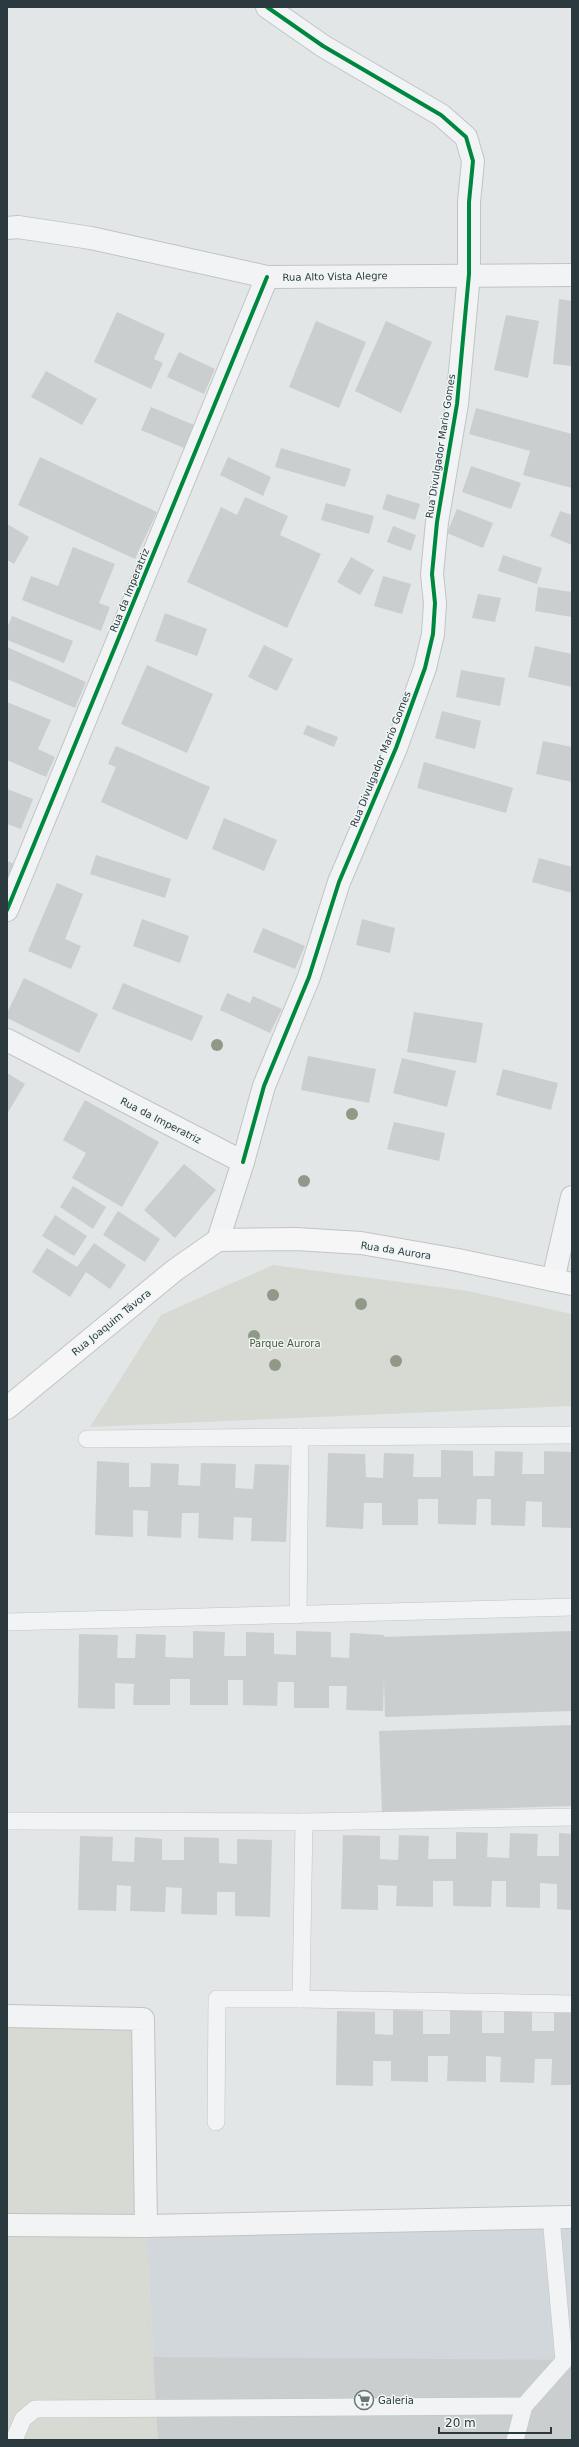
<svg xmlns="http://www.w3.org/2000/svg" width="579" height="2447" font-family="'DejaVu Sans',sans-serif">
	<rect width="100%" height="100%" fill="#e2e6e7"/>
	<path fill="#d1d7da" d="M572,2222V2440H158L146,2226Z"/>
	<g fill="#d6dad3">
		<path d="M273,1265L468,1291L572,1314V1406L90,1427L161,1315Z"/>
		<path d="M7,2016L143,2019L146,2226L158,2440H7Z"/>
	</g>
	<g fill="#cacecf">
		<path d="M559,299L572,301V366L553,364Z"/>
		<path d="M117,312L165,334L154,359L163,363L151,389L94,362Z"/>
		<path d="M506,315L539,321L528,378L494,370Z"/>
		<path d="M316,321L366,342L339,408L289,387Z"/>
		<path d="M386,321L432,342L401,413L355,391Z"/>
		<path d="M179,352L215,369L204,394L167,377Z"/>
		<path d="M46,371L97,399L82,425L31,397Z"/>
		<path d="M151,407L194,425L184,448L141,430Z"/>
		<path d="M476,408L572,434V488L523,475L530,451L469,434Z"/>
		<path d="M281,448L351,469L345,487L275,467Z"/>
		<path d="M40,457L157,512L135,559L18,505Z"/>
		<path d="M228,457L271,477L263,496L220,475Z"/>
		<path d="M471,466L521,483L511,509L462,492Z"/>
		<path d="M387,494L420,504L415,520L382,509Z"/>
		<path d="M245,497L288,516L280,535L321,554L287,628L187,582L221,507L237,515Z"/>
		<path d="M326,503L374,516L369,534L321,520Z"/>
		<path d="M457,509L493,523L483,548L447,533Z"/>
		<path d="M560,511L572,515V545L550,536Z"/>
		<path d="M7,524L29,537L14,564L7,560Z"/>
		<path d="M393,526L416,535L411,551L387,542Z"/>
		<path d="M73,547L115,564L99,603L110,607L101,631L22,600L31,576L58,586Z"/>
		<path d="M503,555L542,568L537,584L498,571Z"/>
		<path d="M351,557L374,570L360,595L337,582Z"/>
		<path d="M383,576L411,584L402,614L374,606Z"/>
		<path d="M538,587L572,592V617L535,611Z"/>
		<path d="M478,594L501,598L495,622L472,618Z"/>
		<path d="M165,613L207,629L197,656L155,641Z"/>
		<path d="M12,616L73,641L64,663L7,640V628Z"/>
		<path d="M264,645L293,659L277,691L248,677Z"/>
		<path d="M535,646L572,654V687L528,677Z"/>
		<path d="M7,647L86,682L75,708L7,679Z"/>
		<path d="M147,665L213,694L187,753L121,724Z"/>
		<path d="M461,670L505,678L500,706L456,697Z"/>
		<path d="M7,702L51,720L38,749L55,757L46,777L7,760Z"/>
		<path d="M442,711L481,721L475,749L435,738Z"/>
		<path d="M307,725L338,737L334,747L303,734Z"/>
		<path d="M543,741L572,747V782L536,774Z"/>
		<path d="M116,746L210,787L187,840L101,802L116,767L108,764Z"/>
		<path d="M424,762L513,788L506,813L417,788Z"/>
		<path d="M7,789L33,799L21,829L7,824Z"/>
		<path d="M224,818L277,840L264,871L212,849Z"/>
		<path d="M96,855L171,879L165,898L90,874Z"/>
		<path d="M539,858L572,867V893L532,882Z"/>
		<path d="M7,861L14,864L7,878Z"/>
		<path d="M57,883L83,894L65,939L81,946L71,969L28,951Z"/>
		<path d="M142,919L189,936L180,963L133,946Z"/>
		<path d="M362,919L395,928L390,953L356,945Z"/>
		<path d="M263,928L305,946L295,969L253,952Z"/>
		<path d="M24,978L98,1014L79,1053L7,1018V1013Z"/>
		<path d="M123,983L203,1016L192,1041L112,1009Z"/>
		<path d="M227,993L250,1003L253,996L282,1009L270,1033L220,1010Z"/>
		<path d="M414,1012L483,1023L476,1063L407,1052Z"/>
		<path d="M308,1056L376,1069L369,1103L301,1090Z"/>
		<path d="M402,1058L456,1071L447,1107L393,1093Z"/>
		<path d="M503,1069L558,1083L551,1110L496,1095Z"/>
		<path d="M7,1073L25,1084L7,1114Z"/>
		<path d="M85,1100L159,1142L122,1207L72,1178L86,1153L63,1140Z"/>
		<path d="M394,1122L445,1133L439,1161L387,1149Z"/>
		<path d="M184,1164L216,1190L175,1238L144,1210Z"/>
		<path d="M73,1186L106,1207L93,1229L60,1207Z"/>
		<path d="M118,1211L160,1239L145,1262L103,1235Z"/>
		<path d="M55,1215L87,1236L74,1256L42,1236Z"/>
		<path d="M94,1243L126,1265L110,1289L86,1272L70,1297L32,1272L47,1248L77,1267Z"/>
		<path d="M441,1450L473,1451V1476H494L495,1451L523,1452L522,1474H544V1451L572,1452V1528L542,1527V1502L526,1501L525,1526L491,1525V1499H477L476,1525L438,1524V1499H418V1525H382V1503H364L363,1529L326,1527L328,1453L365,1454L366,1477L383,1478L384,1453L414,1454L413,1477H441Z"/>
		<path d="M97,1461L129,1463V1487H150L151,1463L179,1464L178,1485L200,1486L201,1463L236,1464L235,1488L253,1489L255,1464L289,1465L286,1542L251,1541L252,1518L234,1517L233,1540L198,1538L199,1513H182L181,1538L147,1536L148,1511L133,1510V1537L95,1535Z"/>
		<path d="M193,1631L225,1632L224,1656H246V1632L274,1633V1654L296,1655V1631L331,1632V1657L349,1658L350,1633L384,1635V1637L572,1631V1711L385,1717L384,1678L383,1711L346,1710L347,1686H329V1708H294V1682H278L277,1706L243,1705V1680H228V1705H190V1679H170V1705H133L134,1684L115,1683V1709L78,1708L79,1634L118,1635L117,1658H135L136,1634L166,1635L165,1657L193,1658Z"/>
		<path d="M572,1725V1806L382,1812L379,1731Z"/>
		<path d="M456,1832L488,1833L487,1857L509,1858L510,1833L538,1834L537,1856H559V1833L572,1834V1910L557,1909V1884L540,1883V1908L506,1907V1881H492L491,1907L453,1906V1881H433V1907L396,1906L397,1886L378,1885V1910L341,1909L343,1835L380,1836V1859L398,1860L399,1835L429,1836L428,1859H456Z"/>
		<path d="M80,1836L113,1837L112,1861L134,1862L135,1837L162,1839V1860H184V1837L219,1838V1863L237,1864V1839L272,1840L270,1917L235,1916V1892H217V1915L181,1914L182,1888L166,1887L165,1912L130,1911L131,1886L117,1885L116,1911L78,1910Z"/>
		<path d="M450,2007L482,2008V2033H504V2009H532V2031H554V2009H572V2085H551L552,2059H535L534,2083L500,2082L501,2057L486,2056V2082L447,2081L448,2056H428V2082L391,2081V2061H373V2086L336,2085L337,2011L375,2012V2034L393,2035V2010L423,2011V2034H450Z"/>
		<path d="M153,2357L572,2360V2440H158Z"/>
	</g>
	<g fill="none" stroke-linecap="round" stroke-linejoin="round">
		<defs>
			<g id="service">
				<path d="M87,1439L572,1435"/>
				<path d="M298,1615L300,1437"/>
				<path d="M7,1622L572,1607"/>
				<path d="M7,1821L304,1822L572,1817"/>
				<path d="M304,1822L301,1999L572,2004"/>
				<path d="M216,2122L217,1999H301"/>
				<path d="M14,2440L23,2419L35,2409L524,2406"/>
				<path d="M515,2440L524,2406L564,2361L551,2217"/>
			</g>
			<g id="minor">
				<path d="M7,228L18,227L91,238L267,277L572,275"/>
				<path d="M7,910L267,277"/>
				<path d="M7,1040L243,1162L218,1240"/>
				<path d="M243,1162L264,1086L309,977L339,882L396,748L425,668L433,634L435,603L432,574L437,522L457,404L469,274V202L473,161L466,137L441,115L323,46L267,7"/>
				<path d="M553,1280L572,1197"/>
				<path d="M7,2016L143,2019L146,2226"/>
				<path d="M7,2225L146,2226L572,2217"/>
			</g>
			<path id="secondary" d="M7,1408L175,1270L218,1240L296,1239L361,1243L458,1260L572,1284"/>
		</defs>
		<use href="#service" stroke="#c1c4c5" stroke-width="18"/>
		<use href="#minor" stroke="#c1c4c5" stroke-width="24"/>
		<use href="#secondary" stroke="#c1c4c5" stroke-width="24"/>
		<use href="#service" stroke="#f1f3f4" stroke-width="17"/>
		<use href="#minor" stroke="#f1f3f4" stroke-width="22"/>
		<use href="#secondary" stroke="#f6f6f6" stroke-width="22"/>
		<defs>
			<g id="cycleway">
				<path d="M7,910L267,277"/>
				<path d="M243,1162L264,1086L309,977L339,882L396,748L425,668L433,634L435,603L432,574L437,522L457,404L469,274V202L473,161L466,137L441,115L323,46L267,7"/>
			</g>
		</defs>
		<use href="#cycleway" stroke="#f0f5f6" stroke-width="6"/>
		<use href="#cycleway" stroke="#00873e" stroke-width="4"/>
	</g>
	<g fill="#909887">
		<circle cx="217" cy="1045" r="6"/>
		<circle cx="352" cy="1114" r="6"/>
		<circle cx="304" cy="1181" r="6"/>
		<circle cx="273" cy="1295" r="6"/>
		<circle cx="361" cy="1304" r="6"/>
		<circle cx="254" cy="1336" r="6"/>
		<circle cx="396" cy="1361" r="6"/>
		<circle cx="275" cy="1365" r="6"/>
	</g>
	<defs>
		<symbol id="supermarket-ring" viewBox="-11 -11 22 22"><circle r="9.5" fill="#f0f5f6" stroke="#6b7679" stroke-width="1.5"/><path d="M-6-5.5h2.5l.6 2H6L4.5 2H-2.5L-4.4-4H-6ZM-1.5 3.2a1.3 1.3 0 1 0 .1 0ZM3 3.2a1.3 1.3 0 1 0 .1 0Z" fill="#6b7679"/></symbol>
	</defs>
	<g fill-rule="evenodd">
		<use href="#supermarket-ring" x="353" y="2389" width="22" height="22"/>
	</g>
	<g text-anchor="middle" stroke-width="3" stroke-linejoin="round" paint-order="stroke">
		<g font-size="10" fill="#2b3a3e" stroke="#f0f5f6">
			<text transform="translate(335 276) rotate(-1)" y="4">Rua Alto Vista Alegre</text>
			<text transform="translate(440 446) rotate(-81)" y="4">Rua Divulgador Mario Gomes</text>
			<text transform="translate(129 590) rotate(-68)" y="4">Rua da Imperatriz</text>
			<text transform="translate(380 759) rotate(-68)" y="4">Rua Divulgador Mario Gomes</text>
			<text transform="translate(161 1120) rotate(27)" y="4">Rua da Imperatriz</text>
			<text transform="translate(396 1250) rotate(9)" y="4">Rua da Aurora</text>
			<text transform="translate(111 1322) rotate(-39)" y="4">Rua Joaquim Távora</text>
		</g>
		<g font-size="10" fill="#4c5939" stroke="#f0f5f6">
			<text x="285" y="1347">Parque Aurora</text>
		</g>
		<g font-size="10" fill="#2b3a3e" stroke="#f0f5f6" text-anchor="start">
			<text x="378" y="2404">Galeria</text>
		</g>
	</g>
	<rect width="579" height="2447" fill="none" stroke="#2b3a3e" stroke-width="16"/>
	<path d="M439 2427v6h112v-6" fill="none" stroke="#2b3a3e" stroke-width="2"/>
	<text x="445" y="2427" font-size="12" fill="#2b3a3e" stroke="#f0f5f6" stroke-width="3" paint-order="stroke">20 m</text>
</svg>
